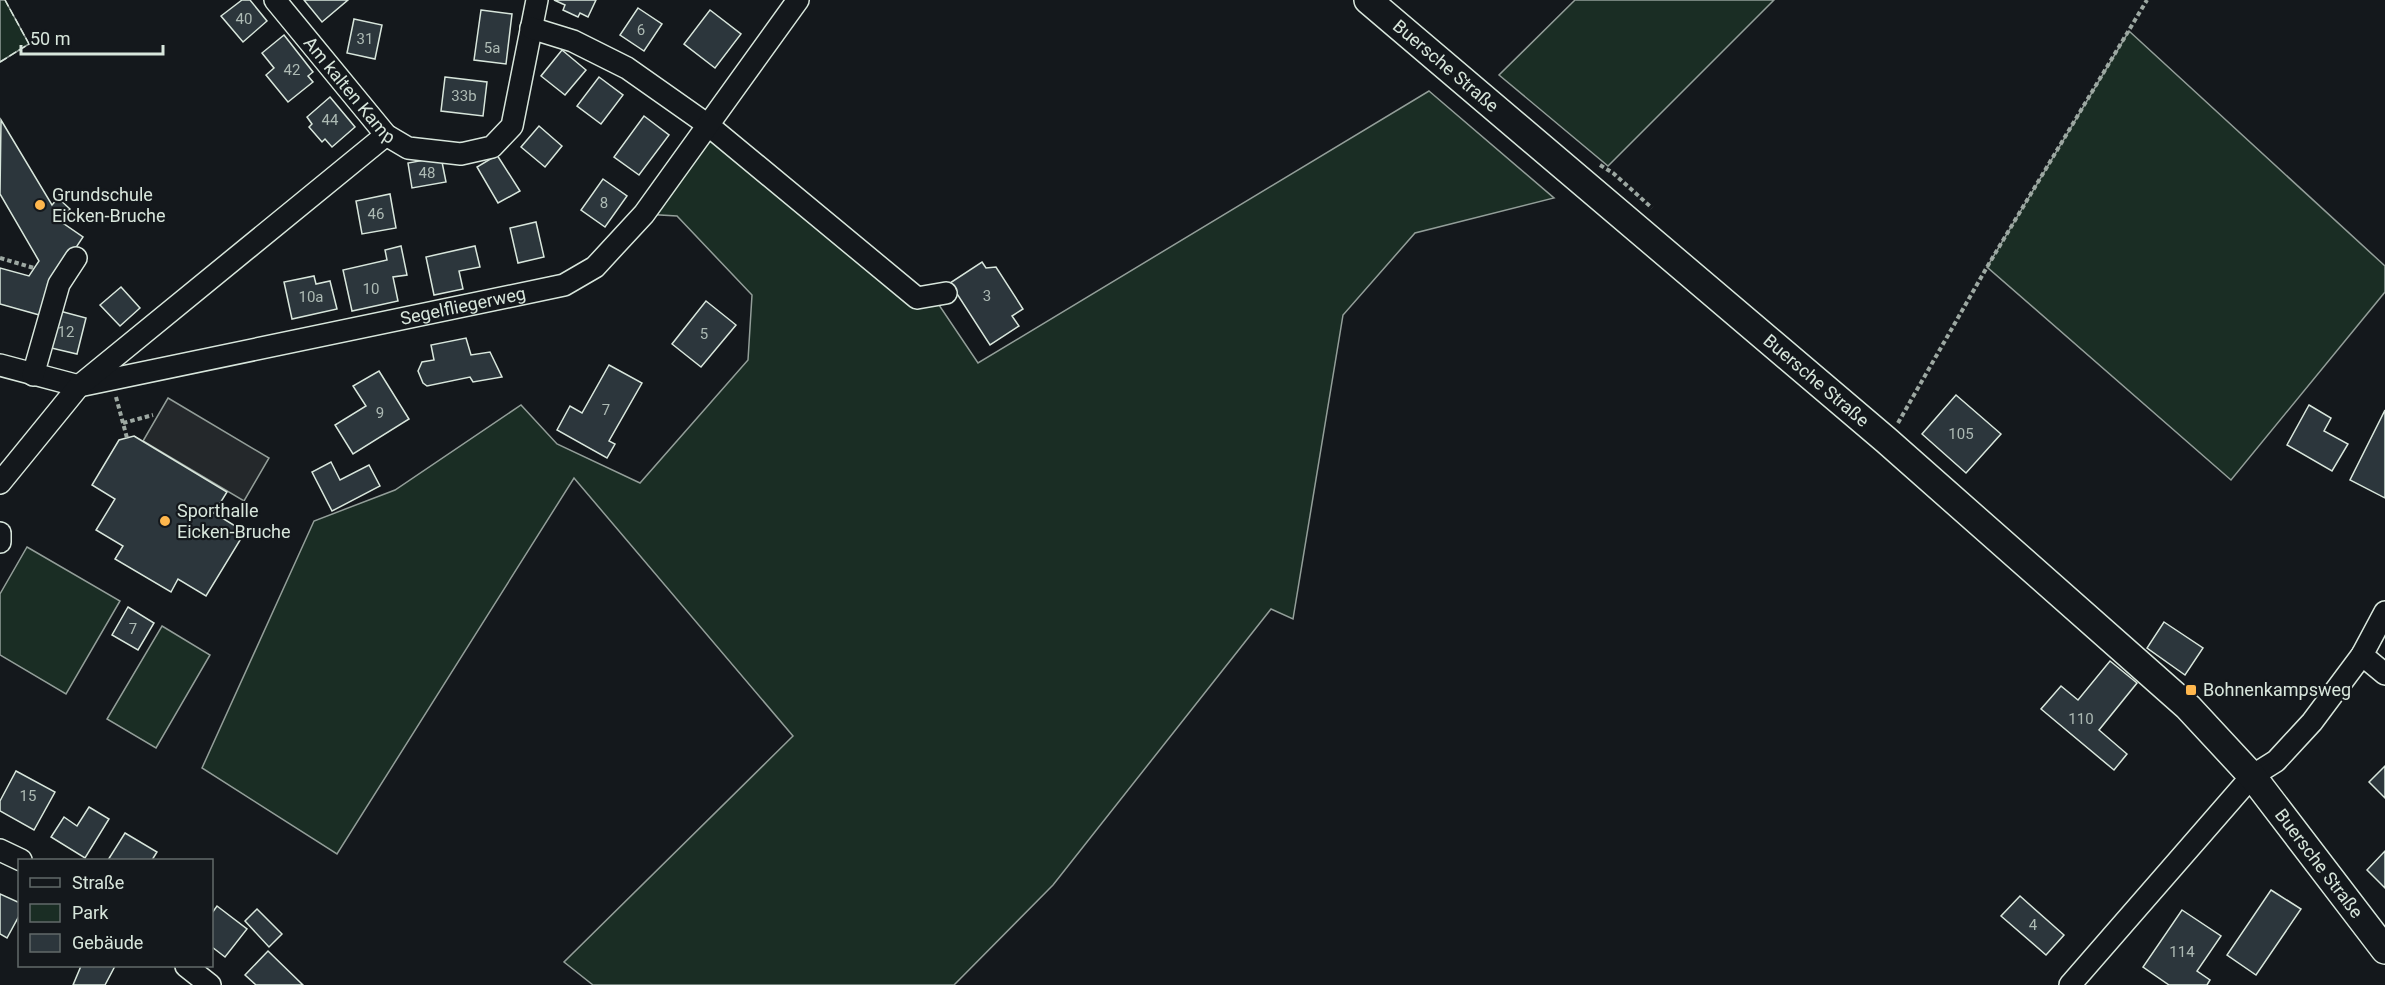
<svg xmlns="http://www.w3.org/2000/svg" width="2385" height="985" font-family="Roboto,sans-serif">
	<rect width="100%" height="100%" fill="#14181c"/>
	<g fill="#1a2d24" stroke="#939e99" stroke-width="1.5">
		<path d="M0,0H5L29,44L0,62Z"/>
		<path d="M1575,0H1774L1608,166L1499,75Z"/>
		<path d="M2129,31L2385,266V292L2231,480L1987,267Z"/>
		<path d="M1429,91L1554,198L1415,233L1343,315L1293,619L1271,609L1053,885L954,985H593L564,962L793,736L574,478L337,854L202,768L314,521L395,490L521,405L557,444L640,483L748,360L752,295L677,216L644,214L708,125L916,298L933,296L978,363Z"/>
		<path d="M27,547L120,601L66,694L0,655V594Z"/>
		<path d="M162,626L210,655L156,748L107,719Z"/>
	</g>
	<path fill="#24282b" stroke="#939e99" stroke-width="1.5" d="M168,398L269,458L244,501L143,441Z"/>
	<g fill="#2c363c" stroke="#d8e6dc" stroke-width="1.5">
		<path d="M242,0H250L267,21L243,42L221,16Z"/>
		<path d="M304,0H348L322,22Z"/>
		<path d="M554,0H596L588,17L580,13L578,17L563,10L565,5Z"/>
		<path d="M638,8L662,24L644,51L620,35Z"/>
		<path d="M481,10L512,14L506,64L474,60Z"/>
		<path d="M710,10L741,34L715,68L684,44Z"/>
		<path d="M354,19L382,25L375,59L347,53Z"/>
		<path d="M284,35L313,72L308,76L313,82L288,102L266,75L274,68L262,53Z"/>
		<path d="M562,50L586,70L565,95L541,76Z"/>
		<path d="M445,77L487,82L483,116L441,111Z"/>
		<path d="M599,77L623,95L601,124L577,106Z"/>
		<path d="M330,97L355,127L332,147L325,139L322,142L309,127L312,124L307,117Z"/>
		<path d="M644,116L669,135L639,175L614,157Z"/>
		<path d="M1,120L52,205L58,198L70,209L60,221L83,237L53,282L43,316L0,304V268L29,276L39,261L0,194Z"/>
		<path d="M539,126L562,146L545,167L521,147Z"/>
		<path d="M497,155L520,191L498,203L477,167Z"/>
		<path d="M441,157L446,182L412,188L408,163Z"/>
		<path d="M603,179L627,196L605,227L581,210Z"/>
		<path d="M390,194L396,228L362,234L356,201Z"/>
		<path d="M536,222L544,257L518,263L510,228Z"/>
		<path d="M401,246L407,275L393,277L398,301L352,311L343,270L387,260L385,250Z"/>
		<path d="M475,246L480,267L459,271L463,289L434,295L426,257Z"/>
		<path d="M982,262L986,268L996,267L1023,309L1012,316L1019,326L990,345L950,283Z"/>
		<path d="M314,276L316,284L330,281L337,309L292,319L284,282Z"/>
		<path d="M121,287L140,308L120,326L100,305Z"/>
		<path d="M706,301L736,325L701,367L672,344Z"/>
		<path d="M56,310L86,318L77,354L47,347Z"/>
		<path d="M466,338L471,355L490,352L502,377L473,382L470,377L427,386L423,383L418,371L422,362L434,360L431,345Z"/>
		<path d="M609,365L642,383L609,441L615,444L607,458L557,430L570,406L582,413Z"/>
		<path d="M379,371L409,419L353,454L335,425L366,406L353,386Z"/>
		<path d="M1956,395L2001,434L1966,473L1922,434Z"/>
		<path d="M2309,405L2331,418L2324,431L2348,444L2332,471L2287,445Z"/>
		<path d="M2385,410V498L2350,480Z"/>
		<path d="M134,436L227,492L214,513L245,532L206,596L178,579L171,592L115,559L123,546L96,530L115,499L92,485L119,440Z"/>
		<path d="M331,462L340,480L369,465L380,486L332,511L312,472Z"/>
		<path d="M128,607L154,623L138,650L112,635Z"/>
		<path d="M2164,622L2203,648L2185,675L2147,648Z"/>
		<path d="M2110,661L2137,683L2099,730L2127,754L2114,770L2041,709L2061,686L2078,700Z"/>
		<path d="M2385,766V798L2369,782Z"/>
		<path d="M16,771L55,792L34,830L0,811V801Z"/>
		<path d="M89,807L109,819L85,858L51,837L64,817L77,826Z"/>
		<path d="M125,833L157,852L152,860H108Z"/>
		<path d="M2385,851V888L2367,870Z"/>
		<path d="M2271,890L2301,909L2256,975L2227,955Z"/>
		<path d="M0,894L20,903V914L7,938L0,934Z"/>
		<path d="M2020,896L2064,935L2046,955L2001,916Z"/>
		<path d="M217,906L247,929L225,957L212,947V913Z"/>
		<path d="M257,909L282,934L269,947L245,921Z"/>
		<path d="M2182,910L2221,936L2197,971L2210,980L2207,985H2169L2143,967Z"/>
		<path d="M268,951L303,985H256L245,975Z"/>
		<path d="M81,966H115L105,985H73Z"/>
	</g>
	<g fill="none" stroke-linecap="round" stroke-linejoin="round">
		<defs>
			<g id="minor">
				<path id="s1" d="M275,0L386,135L408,148L461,154L492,147L512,126L537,0"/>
				<path d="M531,28L573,41L627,68L708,125L917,298L946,293"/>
				<path id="s2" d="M0,365L79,386L564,285L595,267L644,214L798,0"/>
				<path d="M33,375L59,284L76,258"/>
				<path d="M0,483L79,386L386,135"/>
				<path d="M0,533V542"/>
				<path d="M2362,655L2385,674"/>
				<path d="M0,850L21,860"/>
				<path d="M186,966L210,985"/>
				<path d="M2070,985L2252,776L2276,761L2312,722L2362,655L2385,612"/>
			</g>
			<g id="major">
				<path id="s3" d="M1368,0L1886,440L2188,707L2252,776L2385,950"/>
			</g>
		</defs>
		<use href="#minor" stroke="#d8e6dc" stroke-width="24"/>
		<use href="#major" stroke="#d8e6dc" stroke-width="30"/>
		<g stroke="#9da8a2" stroke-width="4" stroke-dasharray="4.5 3" stroke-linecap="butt">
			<path d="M1600,165L1613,173L1652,208"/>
			<path d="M0,258L34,268"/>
			<path d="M116,397L127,438"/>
			<path d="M123,423L153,415"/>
			<path d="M1898,423L1987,267L2147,0"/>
		</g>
		<use href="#minor" stroke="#14181c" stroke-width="21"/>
		<use href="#major" stroke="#14181c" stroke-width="27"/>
		<path stroke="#d8e6dc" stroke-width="1.5" stroke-dasharray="8 3" stroke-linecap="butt" d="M0,62L29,44L5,0"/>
	</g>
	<g fill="#ffb74d" stroke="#14181c" stroke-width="2">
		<circle cx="40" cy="205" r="6"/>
		<circle cx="165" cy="521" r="6"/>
		<rect x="2185" y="684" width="12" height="12" rx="3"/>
	</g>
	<g text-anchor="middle" stroke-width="4.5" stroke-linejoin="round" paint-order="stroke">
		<g font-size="15" fill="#adbab4">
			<text x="244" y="24">40</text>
			<text x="641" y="35">6</text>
			<text x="365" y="44">31</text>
			<text x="492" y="53">5a</text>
			<text x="292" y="75">42</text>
			<text x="464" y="101">33b</text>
			<text x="330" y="125">44</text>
			<text x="427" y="178">48</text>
			<text x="604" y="208">8</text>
			<text x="376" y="219">46</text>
			<text x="371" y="294">10</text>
			<text x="987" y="301">3</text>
			<text x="311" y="302">10a</text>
			<text x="66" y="337">12</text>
			<text x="704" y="339">5</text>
			<text x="606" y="415">7</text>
			<text x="380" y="418">9</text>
			<text x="1961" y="439">105</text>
			<text x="133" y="634">7</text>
			<text x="2081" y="724">110</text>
			<text x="28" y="801">15</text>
			<text x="2033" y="930">4</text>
			<text x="2182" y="957">114</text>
		</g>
		<g font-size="18" fill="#d8e6dc" stroke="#14181c">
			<text dy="6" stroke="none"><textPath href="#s3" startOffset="102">Buersche Straße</textPath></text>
			<text dy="6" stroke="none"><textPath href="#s1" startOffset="117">Am kalten Kamp</textPath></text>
			<text dy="6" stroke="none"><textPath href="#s2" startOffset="474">Segelfliegerweg</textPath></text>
			<text dy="6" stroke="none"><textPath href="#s3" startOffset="588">Buersche Straße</textPath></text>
			<text dy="6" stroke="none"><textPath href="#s3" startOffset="1287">Buersche Straße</textPath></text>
		</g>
		<g font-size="18" fill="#d8e6dc" stroke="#14181c" text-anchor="start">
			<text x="52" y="201">Grundschule<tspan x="52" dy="21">Eicken-Bruche</tspan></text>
			<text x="177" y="517">Sporthalle<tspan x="177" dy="21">Eicken-Bruche</tspan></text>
			<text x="2203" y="696">Bohnenkampsweg</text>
		</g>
	</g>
	<rect x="18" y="859" width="195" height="108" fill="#14181c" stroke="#626a69" stroke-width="1.5"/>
	<rect x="30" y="878" width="30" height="9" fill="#14181c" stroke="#626a69" stroke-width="1.5"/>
	<text x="72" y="889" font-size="18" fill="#d8e6dc">Straße</text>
	<rect x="30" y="904" width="30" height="18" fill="#1a2d24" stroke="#626a69" stroke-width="1.5"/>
	<text x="72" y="919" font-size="18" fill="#d8e6dc">Park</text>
	<rect x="30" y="934" width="30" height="18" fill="#2c363c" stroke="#626a69" stroke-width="1.5"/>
	<text x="72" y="949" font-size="18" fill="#d8e6dc">Gebäude</text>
	<path d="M21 45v9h142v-9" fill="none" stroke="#d8e6dc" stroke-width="3"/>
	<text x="30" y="45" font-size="18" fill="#d8e6dc" stroke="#14181c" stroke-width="4.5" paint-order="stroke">50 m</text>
</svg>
